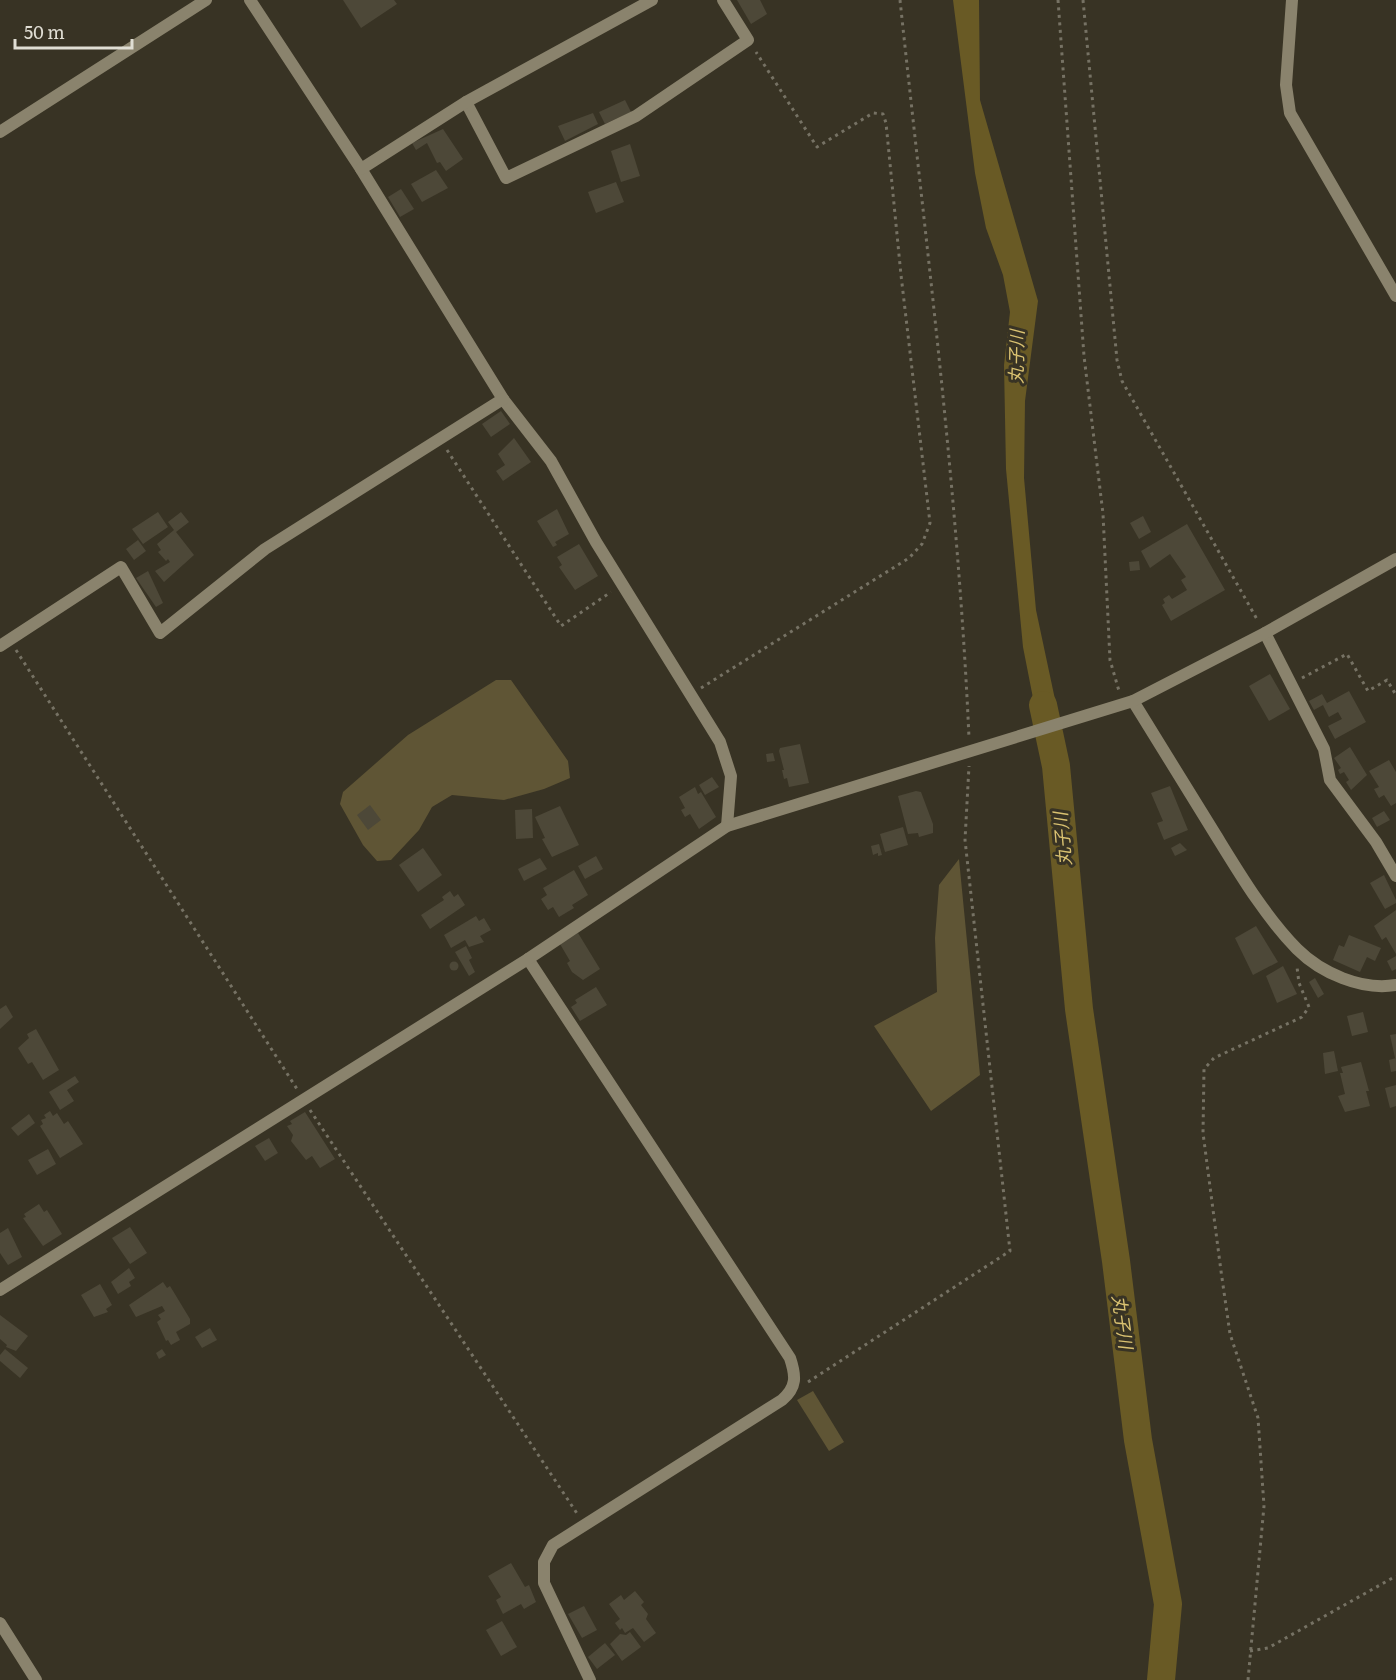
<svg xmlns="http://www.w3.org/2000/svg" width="1396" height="1680" font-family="Literata,'Noto Sans JP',serif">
	<rect width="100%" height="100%" fill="#383324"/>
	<g fill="#5f5535">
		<path d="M496,680H511L568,761L570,778L544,789L504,800L452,795L432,807L419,830L391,860L377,861L363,845L340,804L343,792L408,735Z"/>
		<path d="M959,859L980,1075L931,1111L874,1026L937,992L935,938L939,885Z"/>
		<path d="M813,1391L844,1442L829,1451L797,1400Z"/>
	</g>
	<path fill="#695a25" d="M953,0H979L980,100L1038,301L1025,401L1024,478L1036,610L1063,737L1042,744L1023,647L1006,469L1004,365L1010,312L1003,275L986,228L975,173Z"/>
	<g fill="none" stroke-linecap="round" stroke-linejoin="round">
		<path stroke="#695a25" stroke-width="28" d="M1043,705L1056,766L1079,1009L1116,1261L1138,1440L1168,1604L1161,1680"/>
	</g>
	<g fill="#4d4838">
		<path d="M343,0H394L397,4L361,28Z"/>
		<path d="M737,0H760L767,14L751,24Z"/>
		<path d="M625,100L631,112L605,124L599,112Z"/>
		<path d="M593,113L598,124L565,141L558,126Z"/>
		<path d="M443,129L463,159L446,171L440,162L437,163L427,143L416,150L412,143Z"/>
		<path d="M630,144L640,176L621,182L611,151Z"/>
		<path d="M436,170L448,188L422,202L411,184Z"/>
		<path d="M616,182L624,202L596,213L588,192Z"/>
		<path d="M401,189L414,209L400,217L388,197Z"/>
		<path d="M501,411L510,424L491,437L482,424Z"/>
		<path d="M514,438L531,462L503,481L496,471L505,465L498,454Z"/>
		<path d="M557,509L569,534L555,542L557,545L553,547L537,521Z"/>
		<path d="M158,512L168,527L143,544L132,529Z"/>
		<path d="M181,512L189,522L176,532L194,555L164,582L155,571L170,562L168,559L166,561L158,552L161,550L157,544L174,530L168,522Z"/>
		<path d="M1143,516L1151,532L1139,539L1130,523Z"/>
		<path d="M1187,524L1225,590L1171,621L1162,605L1165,603L1163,599L1169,595L1172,599L1187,590L1181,580L1186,577L1170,554L1150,568L1141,551Z"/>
		<path d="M138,540L146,551L134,560L126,549Z"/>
		<path d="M579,544L598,576L575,590L559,567L562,565L557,557Z"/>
		<path d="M1139,561L1140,570L1130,571L1129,562Z"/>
		<path d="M148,571L163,603L156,607L136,578Z"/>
		<path d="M1270,674L1290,709L1269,721L1249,686Z"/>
		<path d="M1349,691L1366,722L1335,739L1328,726L1342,719L1338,712L1329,717L1323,705L1314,710L1309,701L1322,694L1327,703Z"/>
		<path d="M800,744L809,783L789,787L787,778L784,779L782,770H784L779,751L780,748Z"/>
		<path d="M1350,747L1367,775L1351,790L1346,782L1349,780L1344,772L1340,774L1338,770L1341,768L1334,758Z"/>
		<path d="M773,753L775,761L767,762L766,754Z"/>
		<path d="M1389,760L1396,772V803L1391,806L1384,795L1379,798L1374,789L1379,787L1369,771Z"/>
		<path d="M712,777L719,787L705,795L699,785Z"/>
		<path d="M1170,786L1188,830L1164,840L1157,823L1163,821L1151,793Z"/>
		<path d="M695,787L698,794L701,792L716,817L699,829L690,814L685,817L681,810L685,808L679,797Z"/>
		<path d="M916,791L921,792L933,824V833L919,837L918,833L908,834L898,796Z"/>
		<path d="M370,805L381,820L368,830L357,815Z"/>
		<path d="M560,806L579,845L552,857L542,839L545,838L535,817Z"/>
		<path d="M532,809L533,838L516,839L515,810Z"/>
		<path d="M1384,811L1390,820L1377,827L1372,818Z"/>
		<path d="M903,827L908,845L885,852L880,834Z"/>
		<path d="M1180,843L1187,850L1175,856L1171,848Z"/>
		<path d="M879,844L882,855L878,856V853L873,855L871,846Z"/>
		<path d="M423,848L442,875L418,892L399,865Z"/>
		<path d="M596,856L603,869L585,879L578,866Z"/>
		<path d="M540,858L547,869L524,881L518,869Z"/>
		<path d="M574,870L588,895L572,905L574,908L559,917L553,907L548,910L541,899L547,895L543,888Z"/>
		<path d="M1384,875L1396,900V903L1385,909L1370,883Z"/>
		<path d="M450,891L454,897L458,894L465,905L430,929L421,915L444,900L442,897Z"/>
		<path d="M1396,910V954L1386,937L1382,940L1374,926Z"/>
		<path d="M476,916L479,921L484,918L491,930L480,936L484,942L469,947L465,940L451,948L444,935Z"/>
		<path d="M1256,926L1278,962L1253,975L1235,938Z"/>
		<path d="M578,933L600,969L583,980L572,972L567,963L570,961L560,944Z"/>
		<path d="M1349,935L1381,948L1375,961L1367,957L1360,972L1333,960L1339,945L1344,947Z"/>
		<path d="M466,946L472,958L469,960L475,972L469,976L455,952Z"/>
		<path d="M1396,956V969L1392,971L1387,961Z"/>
		<circle cx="454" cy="966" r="4.5"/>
		<path d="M1283,966L1297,994L1277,1003L1266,976Z"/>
		<path d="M1315,978L1324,994L1318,998L1309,982Z"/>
		<path d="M596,987L607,1005L580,1021L571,1007L577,1003L575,1000Z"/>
		<path d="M6,1005L13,1017L0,1029V1009Z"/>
		<path d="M1363,1012L1368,1032L1352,1036L1347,1016Z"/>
		<path d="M36,1029L59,1070L43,1080L32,1062L28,1064L18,1048L29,1038L27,1034Z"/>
		<path d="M1396,1034V1058H1395L1390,1035Z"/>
		<path d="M1334,1051L1338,1071L1325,1074L1323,1053Z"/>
		<path d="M1396,1058V1071L1391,1072L1389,1060Z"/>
		<path d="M1361,1062L1369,1091H1366L1370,1106L1345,1112L1338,1096L1345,1094L1340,1073H1343L1341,1067Z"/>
		<path d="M75,1076L79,1082L67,1090L74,1101L60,1110L49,1092Z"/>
		<path d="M1396,1085V1106L1390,1108L1385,1088Z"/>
		<path d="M50,1111L53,1116L57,1113L64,1124L68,1121L83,1144L60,1158L40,1126L43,1124L41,1120L46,1118L44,1115Z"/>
		<path d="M305,1112L335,1159L320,1168L312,1156L306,1160L291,1141L293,1135L287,1126L292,1124L290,1121Z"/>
		<path d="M29,1114L35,1123L18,1136L11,1128Z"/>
		<path d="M269,1138L278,1153L265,1161L255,1146Z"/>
		<path d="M48,1149L56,1164L37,1175L28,1160Z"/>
		<path d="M39,1204L44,1212L47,1210L62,1234L43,1246L23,1218L26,1217L24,1214Z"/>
		<path d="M130,1227L147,1253L130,1264L112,1238Z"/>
		<path d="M8,1228L22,1257L8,1265L0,1253V1233Z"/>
		<path d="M129,1268L135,1278L129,1282L131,1286L118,1294L111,1282Z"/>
		<path d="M163,1282L167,1288L170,1286L190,1319V1324L176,1332L180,1340L171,1345L168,1340L166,1341L157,1322L161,1319L158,1315L165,1311L162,1306L136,1317L129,1305Z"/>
		<path d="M100,1284L112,1305L106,1309L108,1312L94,1317L81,1295Z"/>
		<path d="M0,1315L28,1336L16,1351L6,1347L7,1345L0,1339Z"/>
		<path d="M210,1328L217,1340L202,1348L195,1337Z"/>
		<path d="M5,1349L28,1368L20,1378L0,1361V1355Z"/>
		<path d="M162,1349L166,1355L159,1359L156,1353Z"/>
		<path d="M511,1563L525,1587L529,1585L536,1602L524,1609L521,1604L503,1614L496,1600L501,1597L488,1576Z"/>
		<path d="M635,1591L644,1602L641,1605L648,1614L646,1619L656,1633L644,1642L633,1628L625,1633L622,1628L620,1630L615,1623L620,1619L609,1604L621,1595L624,1600Z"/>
		<path d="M584,1606L597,1630L582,1638L568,1614Z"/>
		<path d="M502,1621L517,1647L501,1656L486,1630Z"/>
		<path d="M630,1632L641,1647L622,1661L610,1644L620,1634L626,1635Z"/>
		<path d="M605,1643L615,1655L597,1669L588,1657Z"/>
	</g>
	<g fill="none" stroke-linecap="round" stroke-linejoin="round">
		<g stroke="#767264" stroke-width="3" stroke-dasharray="3 4.5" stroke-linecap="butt">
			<path d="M900,0C926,245 958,491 969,738"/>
			<path d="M1058,0L1084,356L1103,514L1110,660L1119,691"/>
			<path d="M1083,0L1117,360L1122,381L1258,621"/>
			<path d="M447,450L561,626L611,592"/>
			<path d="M16,650L297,1089"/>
			<path d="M1302,678L1347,654L1368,691L1387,680L1396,695"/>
			<path d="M701,688L909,558L922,544L930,523L901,275L886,123L883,114L873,113L817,147L756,52"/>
			<path d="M310,1110L578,1515"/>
			<path d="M808,1382L1010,1251L965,840L969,766"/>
			<path d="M1250,1651L1268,1648L1396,1576"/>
			<path d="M1248,1680L1264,1506L1258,1418L1230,1334L1221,1271L1203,1133L1204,1069L1214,1058L1302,1017L1309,1007L1299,983L1297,967"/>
		</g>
		<g stroke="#8a836d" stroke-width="12">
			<path d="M250,0L361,169L503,399L551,461L596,542L720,742L731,776L727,826"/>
			<path d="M1292,0L1286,85L1290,113L1396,296"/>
			<path d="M466,102L506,178L636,116L748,40L723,0"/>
			<path d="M0,132L206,0"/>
			<path d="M361,169L466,102L652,0"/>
			<path d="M1265,633L1324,749L1330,780L1376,842L1396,876"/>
			<path d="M0,646L121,567L160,633L265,549L503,399"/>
			<path d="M1133,701C1161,747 1189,792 1217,837C1241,876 1265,916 1297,949C1321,973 1362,991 1396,985"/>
			<path d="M528,959L790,1358C796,1376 797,1387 782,1400L553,1545L544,1562V1583L590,1680"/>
			<path d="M0,1290L528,959L727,826L1133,701L1265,633L1396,559"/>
			<path d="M0,1623L36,1680"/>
		</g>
	</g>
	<g text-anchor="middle" stroke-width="6" stroke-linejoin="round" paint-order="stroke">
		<g font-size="18" font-style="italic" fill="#dac271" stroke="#383324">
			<text transform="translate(1017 357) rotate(-89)" y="6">丸子川</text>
			<text transform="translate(1063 839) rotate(-95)" y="6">丸子川</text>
			<text transform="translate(1122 1322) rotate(82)" y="6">丸子川</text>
		</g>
	</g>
	<path d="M15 39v9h117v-9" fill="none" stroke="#e0ded4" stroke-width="3"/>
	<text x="24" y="39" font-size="18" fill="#e0ded4" stroke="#383324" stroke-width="4.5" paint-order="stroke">50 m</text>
</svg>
